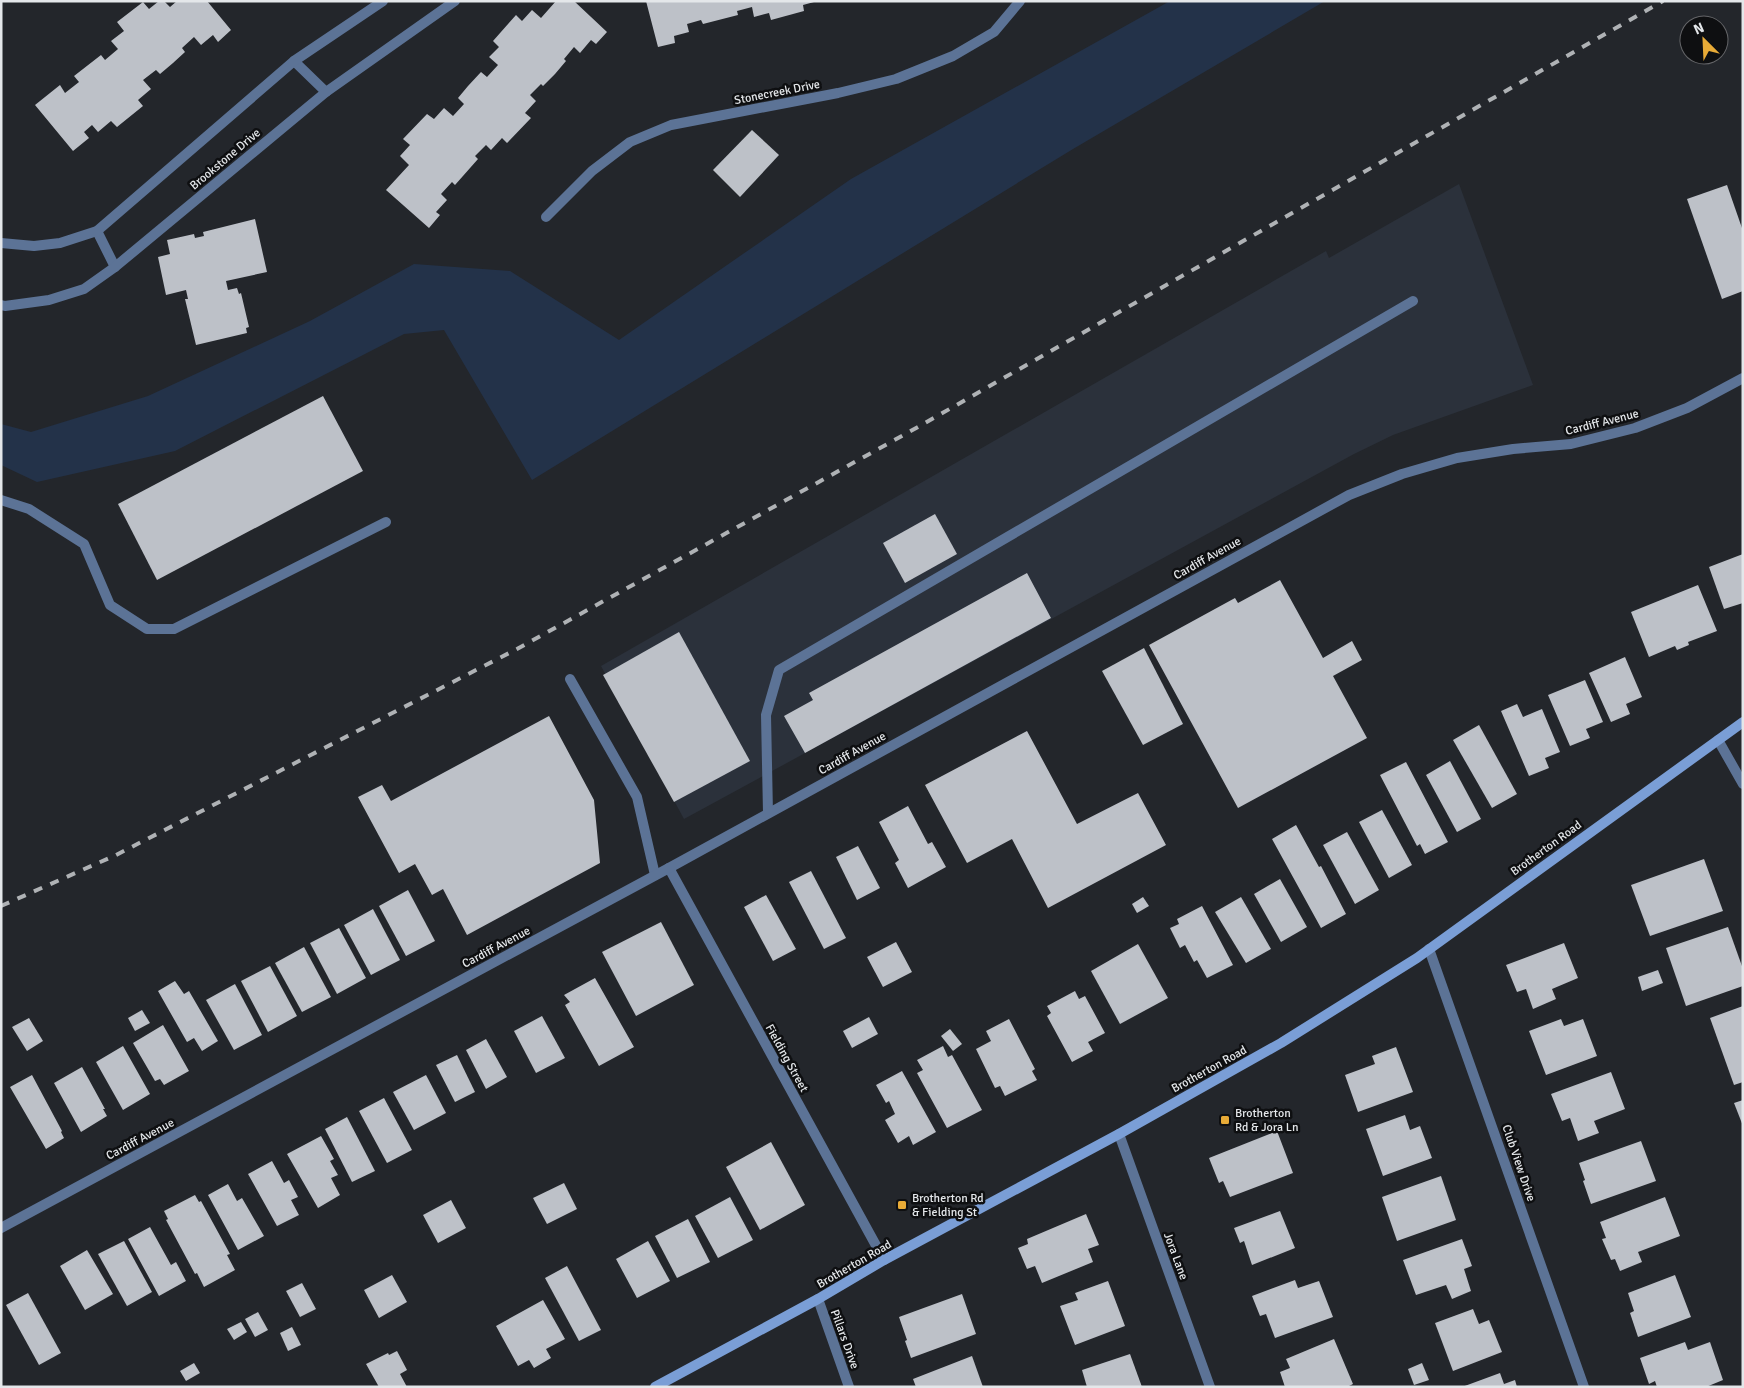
<svg xmlns="http://www.w3.org/2000/svg" width="1744" height="1388" font-family="Signika,sans-serif">
	<rect width="100%" height="100%" fill="#23262b"/>
	<path fill="#2b313b" d="M1459,184L1533,385L1393,435L1354,454L684,819L601,666L1326,251L1329,258Z"/>
	<path fill="#233249" d="M1170,1H1325L1073,149L532,480L444,330L404,334L175,451L37,482L1,465V424L31,432L148,396L310,321L414,264L510,271L619,340L851,179Z"/>
	<g fill="#bdc1c8">
		<path d="M159,1H164L170,7L177,1H207L231,30L218,42L213,35L201,45L194,37L182,48L185,52L173,63L160,74L156,70L143,80L151,89L138,100L143,106L117,127L111,121L98,132L92,125L84,132L89,138L73,151L35,105L60,85L65,93L79,82L74,76L101,55L105,60L118,49L111,41L124,31L117,22L143,2L149,9Z"/>
		<path d="M556,1H574L607,32L596,44L591,40L580,53L574,47L564,59L566,61L555,74L543,86L541,84L530,95L536,101L525,113L531,118L507,143L502,138L491,150L486,145L475,156L478,159L455,185L452,182L441,194L447,200L436,212L440,215L429,228L386,190L409,165L400,156L410,145L403,139L427,114L434,119L444,108L453,116L464,104L458,98L468,86L481,72L487,77L498,65L489,57L499,47L493,41L516,15L522,21L532,10L541,18Z"/>
		<path d="M646,1H814V2L803,5L804,11L771,20L769,13L754,17L752,7L737,11L738,15L703,24L701,20L687,24L689,32L674,36L675,43L658,47Z"/>
		<path d="M752,130L779,155L740,197L713,170Z"/>
		<path d="M1727,185L1743,231V291L1722,299L1687,199Z"/>
		<path d="M255,219L267,272L226,281L228,290L237,288L239,294L241,293L249,327L246,328L247,333L196,345L185,299H188L186,290L166,295L158,257L170,254L167,240L194,234L195,238L204,236L203,232Z"/>
		<path d="M323,396L363,471L157,580L118,504Z"/>
		<path d="M935,514L957,554L905,583L883,543Z"/>
		<path d="M1743,554V603L1724,609L1709,567Z"/>
		<path d="M1027,573L1051,618L805,753L784,716L813,700L809,693Z"/>
		<path d="M1280,580L1323,658L1352,641L1362,660L1333,676L1367,738L1238,808L1149,645L1235,598L1238,603Z"/>
		<path d="M1698,585L1717,631L1688,642L1689,645L1677,650L1675,646L1649,657L1631,612Z"/>
		<path d="M679,632L750,761L674,802L603,675Z"/>
		<path d="M1144,648L1183,724L1143,745L1102,671Z"/>
		<path d="M1625,657L1642,697L1626,704L1630,714L1611,722L1589,673Z"/>
		<path d="M1585,680L1603,722L1586,729L1590,738L1570,746L1548,695Z"/>
		<path d="M1517,704L1523,717L1542,709L1560,752L1545,758L1549,768L1529,776L1501,711Z"/>
		<path d="M549,716L594,800L600,863L467,935L443,889L432,895L415,864L399,873L358,797L382,785L391,801Z"/>
		<path d="M1479,725L1517,794L1492,808L1453,740Z"/>
		<path d="M1027,731L1077,824L1138,793L1166,845L1048,908L1012,839L967,863L925,785Z"/>
		<path d="M1450,761L1481,819L1457,832L1426,775Z"/>
		<path d="M1406,762L1448,842L1425,854L1420,844L1417,846L1380,775Z"/>
		<path d="M908,806L928,844L932,842L946,867L908,888L895,863L899,860L879,822Z"/>
		<path d="M1382,810L1412,865L1389,878L1359,822Z"/>
		<path d="M1296,825L1319,867L1321,866L1346,914L1321,928L1272,839Z"/>
		<path d="M1347,832L1379,890L1355,904L1323,845Z"/>
		<path d="M858,846L880,888L857,900L836,857Z"/>
		<path d="M1704,859L1723,911L1650,936L1631,885Z"/>
		<path d="M811,871L846,938L824,949L789,882Z"/>
		<path d="M1280,879L1307,927L1281,942L1254,894Z"/>
		<path d="M408,890L435,941L406,956L379,906Z"/>
		<path d="M766,895L796,949L773,961L744,907Z"/>
		<path d="M1143,897L1149,906L1137,913L1132,904Z"/>
		<path d="M1241,897L1271,949L1246,963L1215,912Z"/>
		<path d="M1202,906L1233,965L1207,978L1197,960L1194,962L1185,945L1180,948L1170,928L1179,924L1177,919Z"/>
		<path d="M373,909L400,960L371,975L344,925Z"/>
		<path d="M661,922L694,985L636,1016L602,952Z"/>
		<path d="M1728,927L1743,969V986L1686,1006L1666,948Z"/>
		<path d="M339,928L366,978L337,994L310,943Z"/>
		<path d="M896,942L912,972L883,987L867,957Z"/>
		<path d="M1564,943L1578,978L1552,989L1556,999L1533,1009L1526,989L1517,992L1506,965Z"/>
		<path d="M1138,944L1168,998L1120,1024L1091,971Z"/>
		<path d="M304,947L331,997L302,1012L275,963Z"/>
		<path d="M270,966L297,1016L268,1032L241,981Z"/>
		<path d="M1658,970L1663,983L1642,991L1638,977Z"/>
		<path d="M595,978L634,1047L599,1066L565,1005L570,1002L564,995Z"/>
		<path d="M175,981L184,994L189,991L218,1041L202,1051L194,1038L187,1042L158,991Z"/>
		<path d="M235,984L262,1035L234,1050L206,1000Z"/>
		<path d="M1075,991L1079,999L1085,996L1105,1033L1088,1042L1093,1051L1072,1062L1047,1016L1051,1013L1047,1006Z"/>
		<path d="M1743,1006V1082L1734,1085L1710,1018Z"/>
		<path d="M142,1010L150,1023L135,1031L128,1018Z"/>
		<path d="M542,1016L565,1058L536,1073L514,1031Z"/>
		<path d="M869,1017L878,1034L852,1048L843,1031Z"/>
		<path d="M29,1018L43,1041L27,1051L12,1027Z"/>
		<path d="M1009,1019L1035,1069L1032,1071L1037,1080L1005,1096L1000,1086L995,1088L976,1049L991,1041L986,1031Z"/>
		<path d="M1561,1019L1564,1026L1583,1019L1597,1056L1546,1075L1529,1031Z"/>
		<path d="M163,1025L189,1071L164,1085L160,1079L155,1081L133,1043Z"/>
		<path d="M950,1029L962,1044L953,1051L941,1036Z"/>
		<path d="M486,1039L507,1077L486,1089L466,1050Z"/>
		<path d="M123,1046L150,1094L123,1110L96,1062Z"/>
		<path d="M943,1046L948,1057L952,1055L982,1110L947,1128L917,1073L923,1070L917,1060Z"/>
		<path d="M1396,1047L1413,1092L1358,1112L1345,1075L1375,1064L1372,1056Z"/>
		<path d="M457,1055L475,1092L455,1102L436,1065Z"/>
		<path d="M82,1067L105,1109H103L107,1116L81,1132L54,1083Z"/>
		<path d="M902,1071L936,1132L913,1145L909,1136L898,1143L885,1120L895,1114L889,1101L886,1103L876,1085Z"/>
		<path d="M1611,1072L1625,1109L1594,1121L1599,1133L1578,1141L1570,1118L1562,1121L1551,1094Z"/>
		<path d="M32,1075L62,1131L61,1132L64,1138L46,1149L10,1087Z"/>
		<path d="M426,1075L446,1113L414,1130L393,1092Z"/>
		<path d="M384,1098L412,1150L387,1163L359,1111Z"/>
		<path d="M1743,1100V1126L1734,1103Z"/>
		<path d="M1405,1115L1410,1130L1420,1126L1432,1158L1383,1176L1366,1129Z"/>
		<path d="M347,1117L375,1171L352,1182L325,1129Z"/>
		<path d="M1277,1131L1293,1173L1230,1197L1223,1181L1219,1183L1209,1158Z"/>
		<path d="M321,1136L334,1159L330,1161L338,1175L331,1178L340,1195L318,1208L287,1154Z"/>
		<path d="M1641,1141L1656,1181L1591,1204L1583,1181L1585,1180L1579,1163Z"/>
		<path d="M771,1142L805,1205L760,1230L726,1167Z"/>
		<path d="M272,1161L284,1183L289,1180L298,1197L291,1200L299,1215L277,1226L248,1174Z"/>
		<path d="M1441,1176L1456,1220L1397,1241L1382,1197Z"/>
		<path d="M564,1183L577,1209L547,1224L533,1198Z"/>
		<path d="M228,1184L237,1201L242,1198L264,1236L238,1250L208,1195Z"/>
		<path d="M195,1195L199,1202L201,1201L230,1254L227,1255L235,1270L204,1287L197,1273L195,1274L166,1220L168,1219L164,1211Z"/>
		<path d="M730,1197L753,1240L718,1258L695,1216Z"/>
		<path d="M1665,1197L1680,1236L1638,1252L1642,1262L1620,1271L1615,1259L1611,1260L1602,1239L1606,1238L1600,1222Z"/>
		<path d="M451,1200L466,1228L438,1243L423,1215Z"/>
		<path d="M1280,1211L1295,1248L1252,1265L1244,1241L1240,1243L1234,1228Z"/>
		<path d="M1086,1214L1099,1245L1088,1249L1093,1262L1042,1283L1035,1266L1027,1269L1018,1248L1028,1244L1027,1239Z"/>
		<path d="M688,1219L710,1262L677,1278L655,1236Z"/>
		<path d="M150,1227L171,1265L176,1262L186,1281L159,1296L128,1239Z"/>
		<path d="M1462,1239L1472,1266L1464,1269L1471,1291L1452,1299L1446,1285L1416,1295L1403,1260Z"/>
		<path d="M124,1241L152,1292L127,1306L98,1254Z"/>
		<path d="M648,1241L670,1281L637,1298L616,1259Z"/>
		<path d="M87,1250L113,1294L85,1310L60,1266Z"/>
		<path d="M567,1266L601,1330L579,1341L545,1278Z"/>
		<path d="M392,1275L407,1302L379,1318L364,1290Z"/>
		<path d="M1675,1275L1691,1317L1638,1337L1630,1313L1634,1311L1628,1293Z"/>
		<path d="M1295,1280L1298,1288L1319,1281L1333,1317L1275,1338L1266,1314L1260,1316L1252,1296Z"/>
		<path d="M1108,1281L1125,1326L1075,1345L1060,1306L1078,1300L1075,1293Z"/>
		<path d="M302,1283L316,1309L300,1317L286,1291Z"/>
		<path d="M28,1293L61,1353L39,1365L6,1305Z"/>
		<path d="M962,1294L976,1334L911,1358L905,1341L907,1340L899,1317Z"/>
		<path d="M543,1300L565,1339L546,1349L551,1358L534,1368L529,1360L518,1366L496,1326Z"/>
		<path d="M1473,1309L1479,1324L1489,1320L1502,1352L1453,1371L1435,1323Z"/>
		<path d="M258,1312L268,1330L255,1337L245,1319Z"/>
		<path d="M241,1322L247,1332L234,1340L227,1329Z"/>
		<path d="M292,1327L301,1345L288,1351L280,1333Z"/>
		<path d="M1334,1339L1353,1384L1347,1387H1285L1280,1372L1290,1368L1286,1359Z"/>
		<path d="M1685,1342L1688,1350L1710,1342L1723,1380L1706,1387H1657L1655,1381L1649,1384L1640,1358Z"/>
		<path d="M397,1351L407,1370L400,1374L407,1387H379L366,1364L388,1353L389,1355Z"/>
		<path d="M1130,1354L1142,1387H1087L1082,1370Z"/>
		<path d="M972,1356L983,1387H916L913,1379Z"/>
		<path d="M194,1363L200,1373L186,1381L180,1371Z"/>
		<path d="M1422,1363L1429,1380L1414,1385L1408,1369Z"/>
		<path d="M1500,1373L1504,1384L1515,1380L1517,1387H1462Z"/>
	</g>
	<g fill="none" stroke-linecap="round" stroke-linejoin="round">
		<g stroke="#5c7396" stroke-width="10">
			<path d="M294,61L326,92"/>
			<path d="M546,217L592,171L630,142L671,125L838,93L896,79L953,56L994,32L1020,1"/>
			<path d="M97,231L115,267"/>
			<path d="M1,243L34,246L60,243L97,231L294,61L383,1"/>
			<path d="M1,305L5,306L49,300L84,289L115,267L326,92L455,1"/>
			<path d="M1,500L29,509L84,544L110,605L147,629H174L386,522"/>
			<path d="M570,679L637,797L655,875"/>
			<path d="M768,813L766,715L779,670L1413,301"/>
		</g>
		<g stroke="#5c7396" stroke-width="10">
			<path d="M1718,740L1743,784"/>
			<path d="M669,868L884,1260"/>
			<path d="M1429,949L1584,1387"/>
			<path d="M1119,1134L1210,1387"/>
			<path d="M1,1228L669,868L1349,495L1402,474L1457,458L1513,449L1571,444L1635,428L1687,408L1743,378"/>
			<path d="M818,1299L849,1387"/>
		</g>
		<path stroke="#7a9ed6" stroke-width="10" d="M655,1387L818,1299L884,1260L1119,1134L1281,1043L1417,958L1743,722"/>
		<path stroke="#afb2b5" stroke-width="4" stroke-dasharray="9 9" stroke-linecap="butt" d="M1,906L116,855L517,649L918,427L1663,1"/>
	</g>
	<g fill="#e8ab37" stroke="#0e0f11" stroke-width="2">
		<rect x="1220" y="1115" width="10" height="10" rx="2.5"/>
		<rect x="897" y="1200" width="10" height="10" rx="2.5"/>
	</g>
	<g text-anchor="middle" stroke-width="5" stroke-linejoin="round" paint-order="stroke">
		<g font-size="12" fill="#e4e7ea" stroke="#0e0f11">
			<text transform="translate(777 92) rotate(-11)" y="4">Stonecreek Drive</text>
			<text transform="translate(225 159) rotate(-40)" y="4">Brookstone Drive</text>
			<text transform="translate(1602 422) rotate(-14)" y="4">Cardiff Avenue</text>
			<text transform="translate(1207 558) rotate(-29)" y="4">Cardiff Avenue</text>
			<text transform="translate(852 753) rotate(-29)" y="4">Cardiff Avenue</text>
			<text transform="translate(1546 848) rotate(-36)" y="4">Brotherton Road</text>
			<text transform="translate(496 947) rotate(-28)" y="4">Cardiff Avenue</text>
			<text transform="translate(787 1058) rotate(61)" y="4">Fielding Street</text>
			<text transform="translate(1209 1069) rotate(-29)" y="4">Brotherton Road</text>
			<text transform="translate(140 1139) rotate(-28)" y="4">Cardiff Avenue</text>
			<text transform="translate(1519 1163) rotate(71)" y="4">Club View Drive</text>
			<text transform="translate(1176 1256) rotate(70)" y="4">Jora Lane</text>
			<text transform="translate(854 1264) rotate(-30)" y="4">Brotherton Road</text>
			<text transform="translate(845 1339) rotate(70)" y="4">Pillars Drive</text>
		</g>
		<g font-size="12" fill="#e4e7ea" stroke="#0e0f11" text-anchor="start">
			<text x="1235" y="1117">Brotherton<tspan x="1235" dy="14">Rd &amp; Jora Ln</tspan></text>
			<text x="912" y="1202">Brotherton Rd<tspan x="912" dy="14">&amp; Fielding St</tspan></text>
		</g>
	</g>
	<rect width="1744" height="1388" fill="none" stroke="#e4e7ea" stroke-width="5"/>
	<g transform="translate(1704 40) rotate(336)"><circle r="24" fill="#0e0f11" stroke="#646568"/>
	<path d="M0-4L9 19L0 12L-9 19Z" fill="#e8ab37"/>
	<text y="-8" font-size="14" font-weight="bold" text-anchor="middle" fill="#e4e7ea">N</text>
	</g>
</svg>
